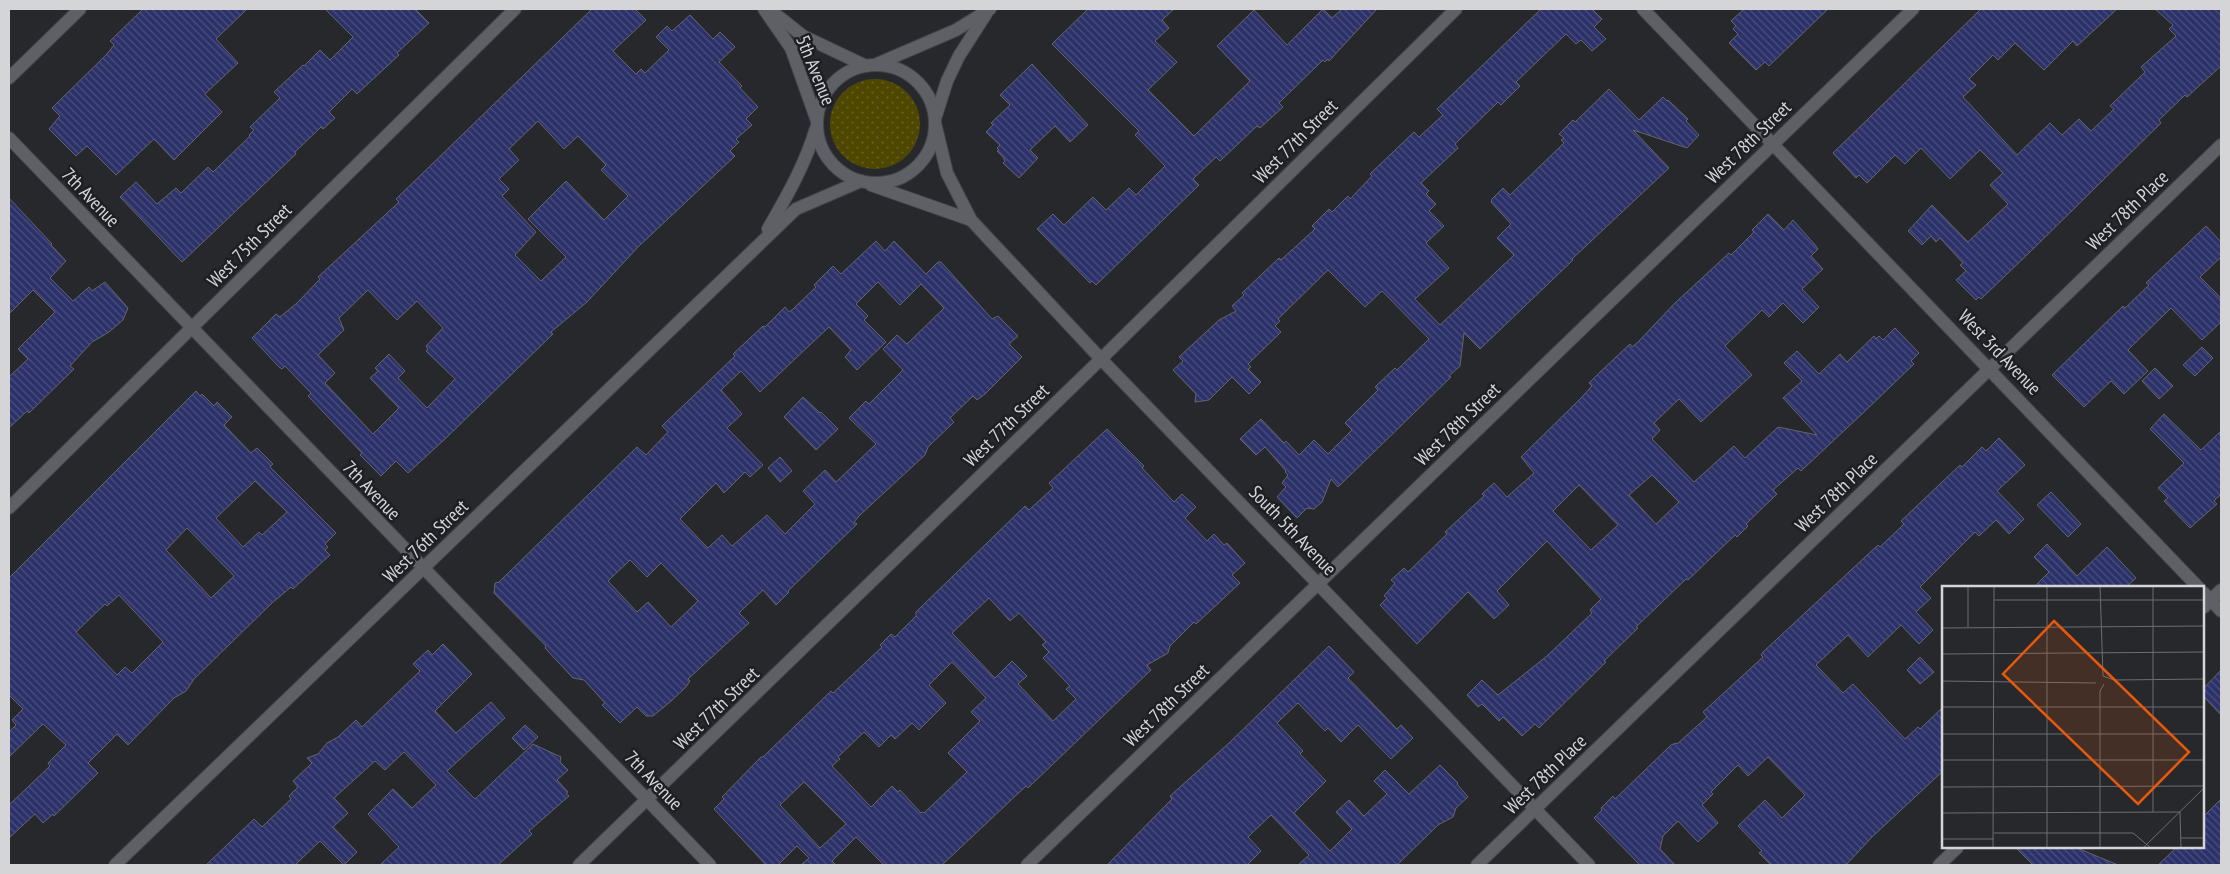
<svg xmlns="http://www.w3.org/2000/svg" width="2230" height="874" font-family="'PT Sans Narrow',sans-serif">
	<defs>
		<pattern id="grass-dots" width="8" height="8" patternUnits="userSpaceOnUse" patternTransform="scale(1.25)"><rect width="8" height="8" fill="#4d4700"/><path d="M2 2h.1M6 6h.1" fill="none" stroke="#666124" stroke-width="1.8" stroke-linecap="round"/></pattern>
		<pattern id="building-back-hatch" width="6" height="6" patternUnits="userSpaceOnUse" patternTransform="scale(1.25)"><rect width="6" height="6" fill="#2c3269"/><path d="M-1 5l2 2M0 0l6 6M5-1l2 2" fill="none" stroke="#4a4f7e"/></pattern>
	</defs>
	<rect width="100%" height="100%" fill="#27282c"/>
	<circle fill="url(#grass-dots)" cx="875" cy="124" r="45"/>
	<g fill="url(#building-back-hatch)" stroke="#646569" fill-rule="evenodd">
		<path d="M143,9H247L216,39L238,63L205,94L222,112L174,160L154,139L116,175L87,146L76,156L49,129L60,116L52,108L107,54L114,45L110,41Z"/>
		<path d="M325,9H415L429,23L397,53L399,55L357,94L352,89L329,112L335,118L323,129L321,127L295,152L296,154L182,262L120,197L136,182L157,204L176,188L181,193L208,167L213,172L250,136L249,135L254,130L250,127L280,98L274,92L303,65L304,66L320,50L330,60L353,37Z"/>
		<path d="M592,9H635L646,20L613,51L636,74L641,69L645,73L669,50L656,37L667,26L672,31L690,15L713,39L720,32L735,47L719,62L742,86L740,88L758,107L746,119L752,125L736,139L739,142L730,151L735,156L638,247L587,302L551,332L553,334L445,439L408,473L396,461L381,476L360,455L362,453L308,396L311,393L285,366L282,369L279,367L252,338L276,314L280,317L297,303L320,279L318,277L399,202L396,199ZM538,121L564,149L578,136L606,165L601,170L628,196L604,220L566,181L528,219L566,257L541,281L515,255L536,232L502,196L509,189L499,179L519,160L509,149ZM368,290L397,320L417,301L443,328L426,346L428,349L426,351L455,379L427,408L398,378L405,371L389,354L375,368L378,371L370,378L399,408L373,434L325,383L335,373L318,355L344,330L339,318Z"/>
		<path d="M1088,9H1174L1162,20L1169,28L1155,41L1177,62L1148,90L1194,136L1250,81L1217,46L1254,10L1287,45L1323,9L1332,18L1342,9H1377L1329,61L1328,59L1325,62L1323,60L1286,96L1279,103L1283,107L1260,128L1257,126L1220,161L1216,157L1193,179L1199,185L1096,285L1092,281L1090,283L1037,229L1053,214L1064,225L1093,197L1106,210L1129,188L1136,195L1165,166L1135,135L1139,131L1052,44Z"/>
		<path d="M1541,9H1592L1602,19L1594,27L1606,39L1592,51L1581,40L1576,44L1566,34L1516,82L1520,86L1501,105L1498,102L1455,144L1458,148L1421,183L1429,191L1426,194L1436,204L1429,211L1444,226L1426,243L1449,268L1415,299L1440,325L1514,255L1497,238L1511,224L1491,202L1492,199L1503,188L1510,195L1564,143L1561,140L1564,138L1559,134L1573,120L1575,122L1609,89L1639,120L1663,97L1667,101L1668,100L1688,119L1686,121L1699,135L1687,148L1633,130L1669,168L1572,259L1573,260L1480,349L1464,333L1460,366L1449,376L1451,377L1338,487L1331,479L1322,502L1314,509L1307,508L1297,518L1277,497L1286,487L1282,483L1288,475L1285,472L1286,471L1265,447L1256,455L1240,439L1261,419L1284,443L1286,441L1299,455L1314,440L1328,454L1352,430L1345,423L1378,390L1375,387L1395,368L1397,370L1429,339L1382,291L1365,307L1328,270L1278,319L1280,321L1275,326L1281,332L1248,364L1251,367L1248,369L1261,382L1249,394L1232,377L1209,400L1195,402L1196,394L1173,370L1183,361L1179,357L1219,320L1236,311L1232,306L1244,295L1242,293L1279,258L1281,260L1315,229L1312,226L1329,209L1332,212L1348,196L1350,199L1372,176L1370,174L1414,132L1419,137L1443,115L1437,109Z"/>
		<path d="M1744,9H1828L1769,66L1765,62L1756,70L1729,43L1738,34L1733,29L1736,26L1731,21Z"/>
		<path d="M1981,9H2117L2077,46L2073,41L2044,70L2015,43L1998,60L1993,55L1969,79L1976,85L1963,97L2017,155L2050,123L2062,135L2079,119L2091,131L2114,109L2110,106L2145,72L2141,67L2176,36L2169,29L2173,25L2155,9H2221V66L2187,97L2185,95L2159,120L2161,123L2031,251L1981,299L1979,297L1976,300L1956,280L1966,271L1960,265L1963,263L1940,238L1936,242L1931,236L1922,245L1908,231L1932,205L1968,242L2008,204L1990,185L2003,173L1980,150L1950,179L1921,148L1905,164L1895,155L1867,183L1859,175L1856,178L1833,153Z"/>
		<path d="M1032,64L1088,125L1070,142L1055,126L1030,150L1038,158L1019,178L1003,163L1005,161L1003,157L997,151L999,150L997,148L1000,145L986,132L993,125L991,123L1010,105L1000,95Z"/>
		<path d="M9,198L52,244L51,245L66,261L50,278L73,301L89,287L92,291L105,282L128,308L123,320L109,332L92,342L70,366L74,369L29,413L27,411L9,428V377L28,359L18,349L55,312L33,290L9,314Z"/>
		<path d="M1768,214L1784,230L1793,220L1816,246L1818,249L1811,256L1823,269L1802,289L1819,307L1803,323L1783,303L1769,317L1762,310L1725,346L1752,375L1701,422L1679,399L1654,423L1660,430L1652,439L1694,482L1734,446L1745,458L1778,427L1817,435L1783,398L1802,381L1784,363L1797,351L1819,374L1840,354L1847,362L1874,336L1876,339L1879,336L1883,340L1895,328L1919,353L1911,361L1914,364L1863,413L1801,471L1798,468L1773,490L1777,494L1746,524L1748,526L1737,537L1735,535L1688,580L1686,579L1636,627L1638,628L1604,661L1606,662L1539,728L1535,724L1522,736L1503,717L1499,721L1482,704L1478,707L1467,695L1482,680L1498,695L1547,656L1592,613L1590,610L1601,599L1547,541L1497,591L1509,605L1494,619L1468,592L1417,644L1380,605L1387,598L1384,596L1395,583L1391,580L1404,568L1408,572L1447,534L1445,532L1484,496L1482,494L1494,483L1507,497L1534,473L1521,457L1581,398L1592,386L1589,383L1600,372L1630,344L1632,347L1638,342L1674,304L1729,253L1731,255L1754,232L1752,230ZM1652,475L1679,502L1656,524L1629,495ZM1579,485L1618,525L1591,550L1553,511Z"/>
		<path d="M2206,226L2221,242V257L2200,277L2221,298V322L2202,340L2171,308L2128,350L2148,371L2124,394L2111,381L2084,407L2052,375L2123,306L2125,308L2149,285L2146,283Z"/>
		<path d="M876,241L885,251L894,241L926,274L938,262H941L992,319L998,316L1018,336L1009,344L1022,357L985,394L977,400L973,396L950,418L954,422L928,447L925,455L860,515L854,522L857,524L788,591L789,592L776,605L763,590L739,613L749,623L688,679L690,681L685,688L670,702L653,716H646L637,707L620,723L602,705L605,703L584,680L573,678L545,648L546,646L494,593L495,583L499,582L637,447L646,455L668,432L662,426L735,356L733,354L763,326L765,327L785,307L789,312L793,309L816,287L814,285L833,266L841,274ZM878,282L900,305L921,284L944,308L907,344L897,335L883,349L903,370L869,404L866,401L849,418L876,444L836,482L825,470L803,491L815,504L785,534L767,515L732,546L722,535L708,548L680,519L716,483L724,493L745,472L750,477L763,465L727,428L742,414L721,390L741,371L760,392L829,327L851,350L845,357L857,370L886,342L864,320L868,316L856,304ZM630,560L647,577L661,563L698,601L671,627L648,602L637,612L608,581Z"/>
		<path d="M2202,347L2213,358L2195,376L2183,365Z"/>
		<path d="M2155,368L2173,386L2159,399L2142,381Z"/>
		<path d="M196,391L200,396L202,394L214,406L217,402L232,417L224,425L251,453L257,448L273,464L270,467L336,533L325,544L328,547L325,550L330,555L293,589L291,587L272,603L194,679L186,691L174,698L128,745L117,734L88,763L98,773L54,816L53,814L43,823L35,814L9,838V805L50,766L48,763L66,745L43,724L9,757V732L16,725L12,720L23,709L9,695V578ZM255,481L287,512L262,535L259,532L243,547L216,518ZM187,528L234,576L211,598L166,550ZM119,595L163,642L132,673L125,667L117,675L76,632L105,604L107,606Z"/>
		<path d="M803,397L820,413L821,412L838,429L816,450L784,417Z"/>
		<path d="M2164,414L2201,450L2221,431V494L2214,501L2217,504L2190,528L2164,501L2168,498L2158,488L2184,463L2150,429Z"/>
		<path d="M1107,429L1144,466L1142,468L1174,502L1182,494L1196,507L1185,518L1207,541L1214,534L1224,545L1227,543L1245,563L1232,575L1240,583L1196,624L1194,622L1170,646L1168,653L1147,665L1151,670L1028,788L1026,786L942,865H884L856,837L832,861L836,865H801L809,858L797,846L778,865H766L714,809L724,799L722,797L761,757H763L831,691L833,693L882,647L880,645L891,634L895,637L916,616V612L1025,506L1029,510L1053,488L1049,483ZM989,598L1010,621L1019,613L1046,642L1042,645L1049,652L1043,658L1070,686L1066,689L1076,699L1053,721L1018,684L1027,676L1012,661L995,678L952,633ZM952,662L986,698L971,712L980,721L948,753L967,772L924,813L923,812L921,813L900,790L898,792L892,786L871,807L832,766L840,759L838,757L864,732L879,747L891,735L895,739L912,723L919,730L946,703L929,685ZM804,782L846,824L820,848L780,805Z"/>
		<path d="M1999,438L2025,465L1997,491L2024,519L2009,534L1996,520L1979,536L1975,532L1920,587L1931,598L1916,612L1933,630L1919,644L1901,625L1868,657L1848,635L1816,665L1843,693L1853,684L1905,739L1918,727L1920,729L1944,706V770L1872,837L1846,865H1771L1759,853L1762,851L1738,826L1765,800L1782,818L1805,795L1768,757L1748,776L1738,765L1711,792L1713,794L1702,805L1718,823L1698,842L1678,821L1663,836L1660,849L1675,865H1640L1594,818L1602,810L1601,808L1613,796L1615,799L1671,745L1676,743L1677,744L1707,717L1703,712L1763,657L1761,655L1763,652L1878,545L1880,547L1904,524L1901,521L1960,465L1962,467L1982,447L1986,451Z"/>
		<path d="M780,457L792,471L780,482L768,468Z"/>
		<path d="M2051,492L2081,524L2068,537L2037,505Z"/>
		<path d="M2047,544L2077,576L2107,547L2136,578L2125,588H2033L2049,572L2034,557Z"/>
		<path d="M443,644L472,674L435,711L456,733L491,702L505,718L447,771L475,799L533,744L561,757L560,762L568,770L557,780L568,792L566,794L569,796L529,831L532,834L498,865H380L399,847L368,814L393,789L412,808L436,785L404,752L385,770L375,761L334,798L348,813L333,827L357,852L344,865L320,841L295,865H206L254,819L262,827L291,799L289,796L298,787L293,781L312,763L307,758L318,754L327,743L338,737L356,720L362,727L420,671L413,664L428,650L432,655Z"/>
		<path d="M1329,646L1354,672L1348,678L1397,729L1401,725L1413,738L1391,759L1358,725L1341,742L1328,728L1325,731L1298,703L1277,723L1303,751L1300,754L1326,781L1294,813L1330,851L1352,829L1336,812L1349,800L1364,816L1387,794L1374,781L1385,770L1409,794L1440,765L1458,783L1457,784L1468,797L1456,808L1453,817L1438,825L1397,865H1298L1309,855L1271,815L1248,837L1261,851L1247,865H1107L1172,799L1170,796L1229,743Z"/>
		<path d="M1920,657L1934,672L1920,684L1907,670Z"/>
		<path d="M2221,670V715L2204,697V688Z"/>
		<path d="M525,725L538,737L524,750L512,738Z"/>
		<path d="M2221,799V865H2158L2176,848H2204V816Z"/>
		<path d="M2016,848H2077L2118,865H2033Z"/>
	</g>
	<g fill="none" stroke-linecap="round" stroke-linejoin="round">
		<defs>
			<g id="minor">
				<path d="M764,9L791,48L817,121"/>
				<path d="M769,9L803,36L866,66"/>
				<path d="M1643,9L2199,588"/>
				<path d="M877,64L956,30L990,9"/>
				<circle cx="876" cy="124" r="59"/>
				<path d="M9,78L80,9"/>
				<path d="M935,119L947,81L959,56L986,14"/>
				<path d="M935,123L947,173L971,220L1101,359L1589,865"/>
				<path d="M9,138L710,865"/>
				<path d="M871,185L971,220"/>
				<path d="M768,229C787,196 805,165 816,128"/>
				<path d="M9,508L515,9"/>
				<path d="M2204,593L2221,611"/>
				<path d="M2204,607L2221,590"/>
				<path d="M115,865L796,209L861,181"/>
				<path d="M579,865L1101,359L1456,9"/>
				<path d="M1027,865L1913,9"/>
				<path d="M1477,865L2221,145"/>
				<path d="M1939,865L1957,848"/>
			</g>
		</defs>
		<use href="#minor" stroke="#434448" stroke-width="14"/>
		<use href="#minor" stroke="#5f6065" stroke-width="12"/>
	</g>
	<g text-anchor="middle" stroke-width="5" stroke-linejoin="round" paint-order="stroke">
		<g font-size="19" fill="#d5d5d8" stroke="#1e1f23">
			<text transform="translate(816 70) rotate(68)" y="7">5th Avenue</text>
			<text transform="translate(1295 141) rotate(-45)" y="7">West 77th Street</text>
			<text transform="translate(1748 142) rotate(-44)" y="7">West 78th Street</text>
			<text transform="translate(91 197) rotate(46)" y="7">7th Avenue</text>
			<text transform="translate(2127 210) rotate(-44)" y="7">West 78th Place</text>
			<text transform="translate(249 245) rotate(-45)" y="7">West 75th Street</text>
			<text transform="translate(2000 352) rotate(46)" y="7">West 3rd Avenue</text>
			<text transform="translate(1457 424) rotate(-44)" y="7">West 78th Street</text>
			<text transform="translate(1006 425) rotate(-44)" y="7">West 77th Street</text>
			<text transform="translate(372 490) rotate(46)" y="7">7th Avenue</text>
			<text transform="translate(1836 492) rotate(-44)" y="7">West 78th Place</text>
			<text transform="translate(1293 530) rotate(46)" y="7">South 5th Avenue</text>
			<text transform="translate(425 541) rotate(-44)" y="7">West 76th Street</text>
			<text transform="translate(1166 705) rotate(-44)" y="7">West 78th Street</text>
			<text transform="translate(716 708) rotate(-44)" y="7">West 77th Street</text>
			<text transform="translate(1545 774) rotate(-44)" y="7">West 78th Place</text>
			<text transform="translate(654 780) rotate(46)" y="7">7th Avenue</text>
		</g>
	</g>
	<g transform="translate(1942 586)">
		<rect width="262" height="262" fill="#27282c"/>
		<path fill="none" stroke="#6d6d71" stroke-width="1" d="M158,0L161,90M52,14H263M0,39V0M26,41V0M0,42L263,40M0,68L263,66M161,90L172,94L263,93M0,95L154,97M0,121H263M0,148H263M0,174H263M0,201L263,200M211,226V0M0,227L238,226L239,262M52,247H191L209,262M239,252H263M0,253H52M51,262L52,0M105,262V0M158,262V105L162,98M201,262L263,201"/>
		<path fill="#e8590c" fill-opacity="0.15" stroke="#e8590c" stroke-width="2.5" d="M112,35L247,166L196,218L61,88Z"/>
		<rect width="262" height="262" fill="none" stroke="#d5d5d8" stroke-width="2.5"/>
	</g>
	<rect width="2230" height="874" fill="none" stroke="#d5d5d8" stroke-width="20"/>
</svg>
